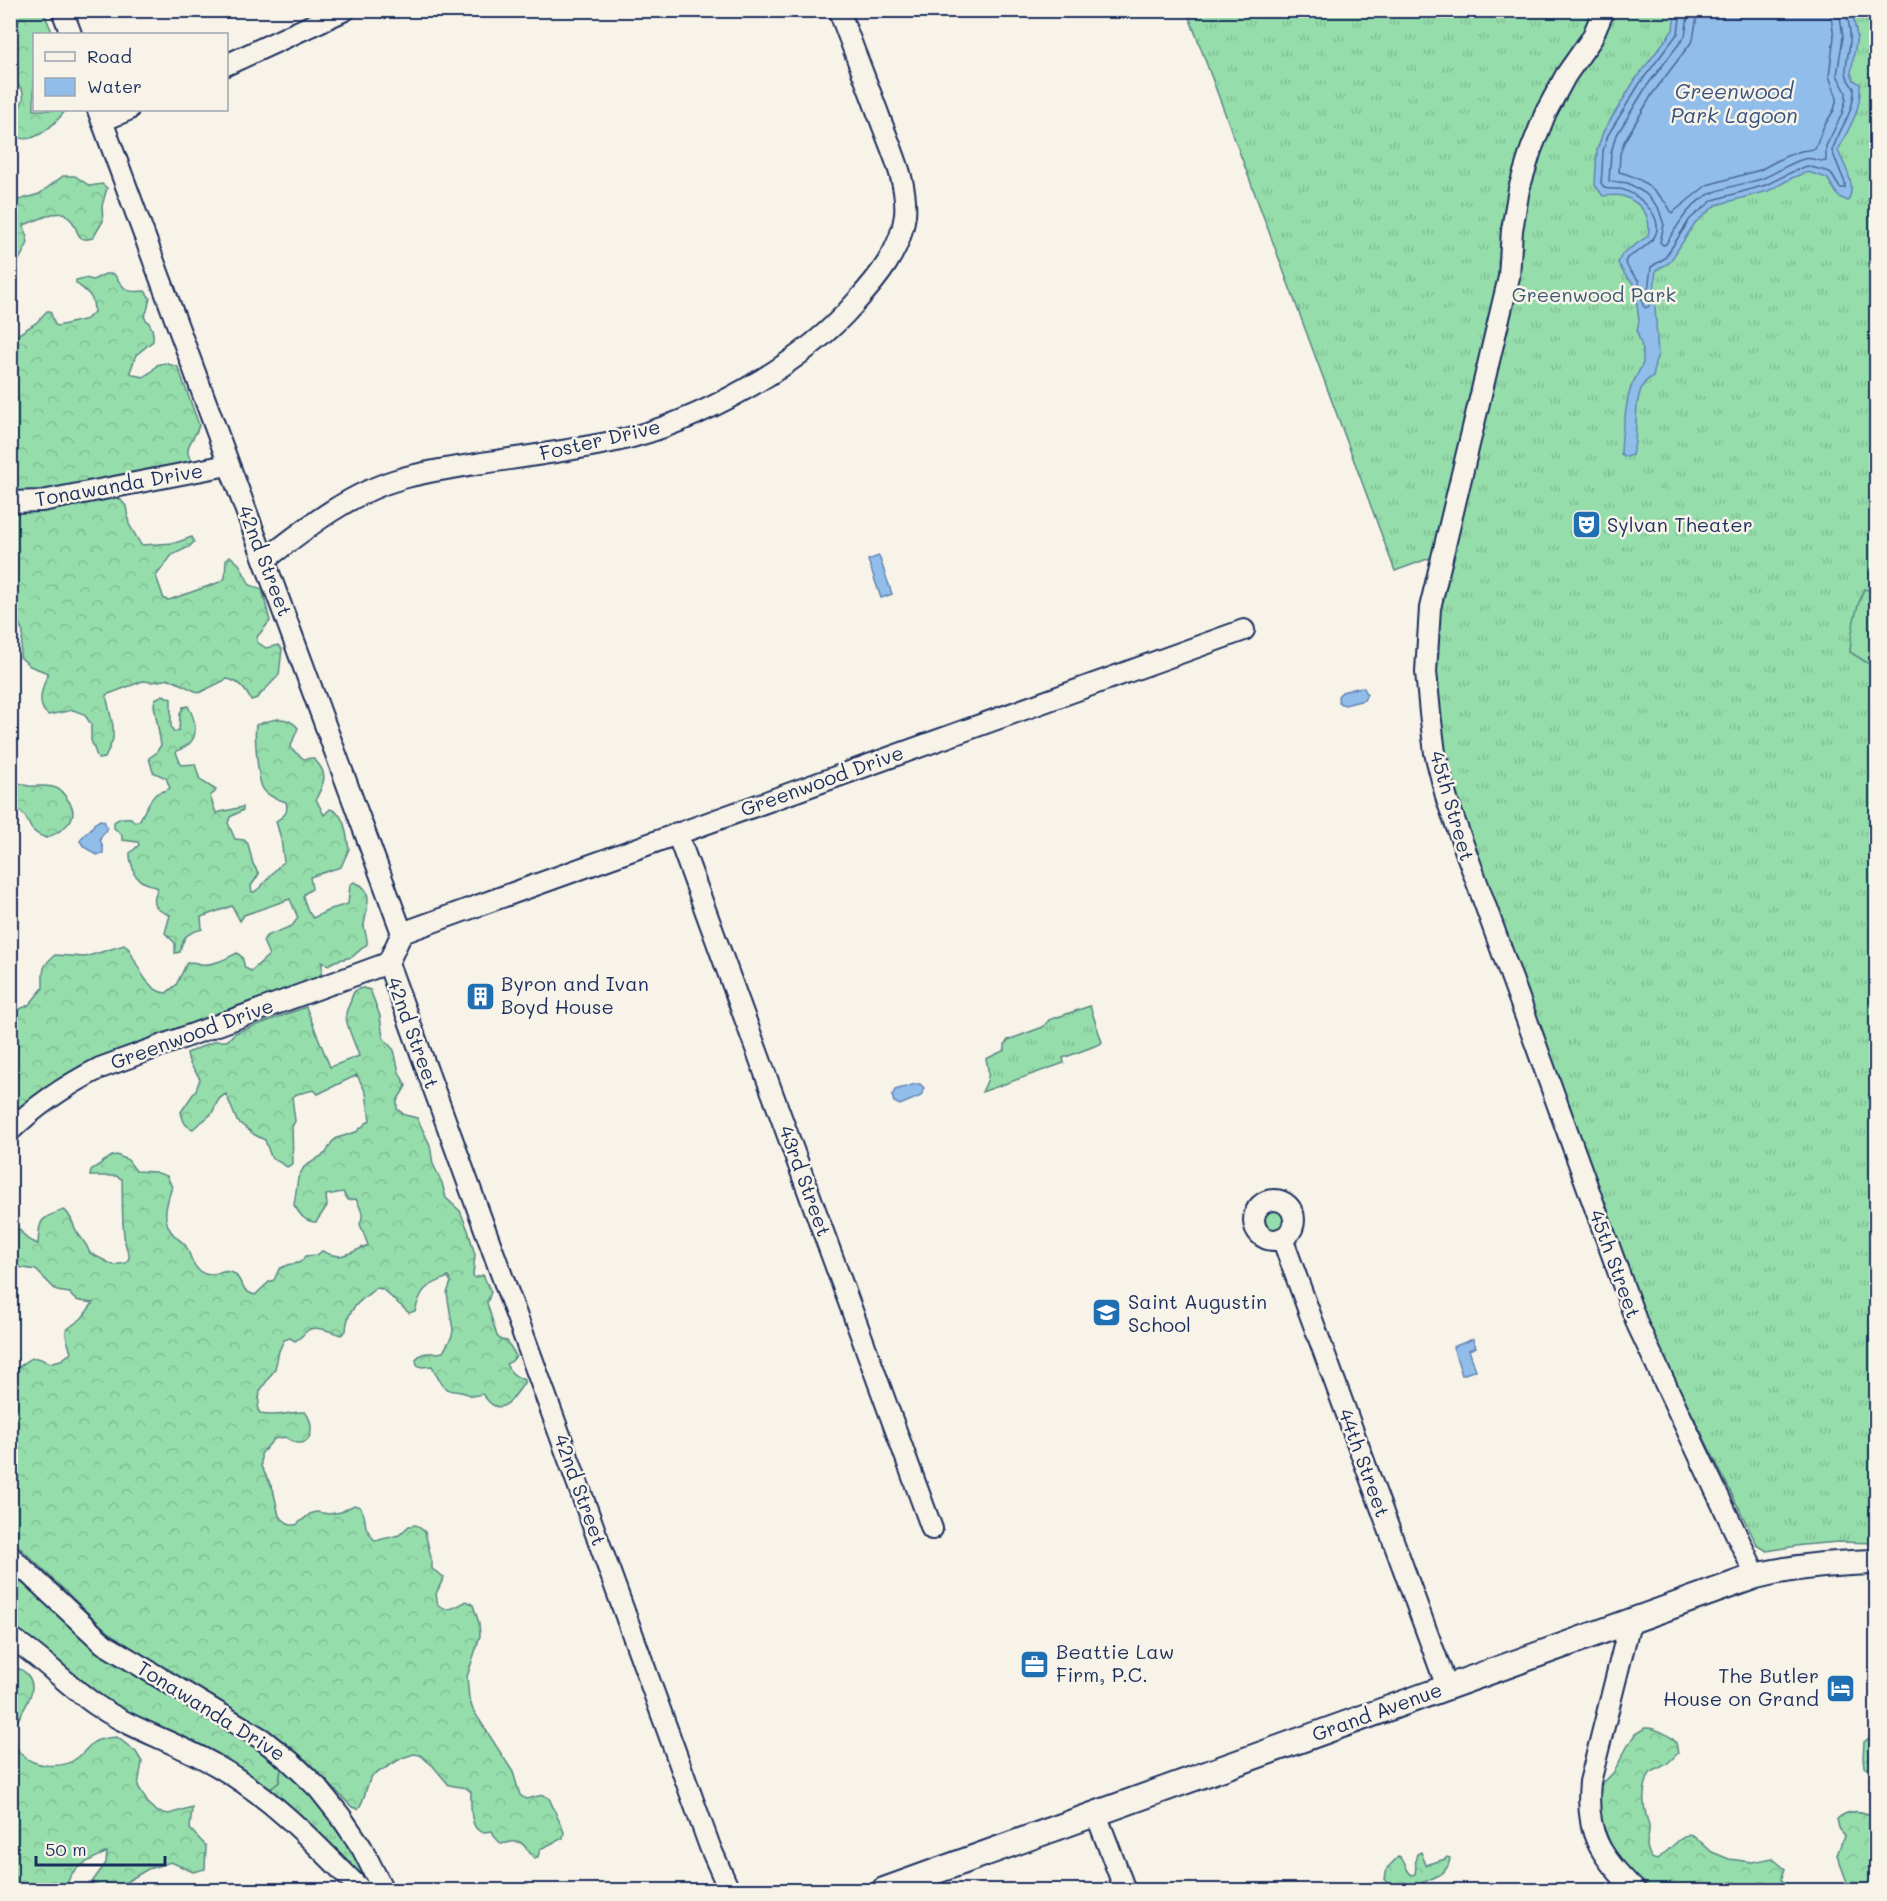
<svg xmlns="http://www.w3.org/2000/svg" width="1887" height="1901" font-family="Mali,sans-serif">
	<defs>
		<pattern id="grass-tufts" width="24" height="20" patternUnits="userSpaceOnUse" patternTransform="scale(1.5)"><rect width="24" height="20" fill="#95ddab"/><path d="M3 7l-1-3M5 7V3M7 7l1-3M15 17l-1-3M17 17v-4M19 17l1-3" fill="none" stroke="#80be96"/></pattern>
		<pattern id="forest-crowns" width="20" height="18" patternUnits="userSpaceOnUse" patternTransform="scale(1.5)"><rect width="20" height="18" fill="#95ddab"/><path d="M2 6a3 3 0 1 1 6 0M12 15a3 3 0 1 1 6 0" fill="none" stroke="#80be96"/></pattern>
	</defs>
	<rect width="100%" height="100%" fill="#f7f3e8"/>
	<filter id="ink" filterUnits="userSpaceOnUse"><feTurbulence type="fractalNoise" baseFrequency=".0167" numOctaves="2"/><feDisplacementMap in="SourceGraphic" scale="12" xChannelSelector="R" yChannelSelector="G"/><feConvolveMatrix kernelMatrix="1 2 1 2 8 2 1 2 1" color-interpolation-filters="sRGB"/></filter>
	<g filter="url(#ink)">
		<g fill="url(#grass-tufts)" stroke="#588684" stroke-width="1.5">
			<path d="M1187,11H1876V1543L1838,1542L1803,1545L1767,1551L1757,1545L1652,1333L1453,788C1440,732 1429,671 1439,615C1442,592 1451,570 1457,548L1395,571Z"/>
			<path d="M1090,1006L1102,1042L1100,1044L1063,1058L1064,1063L982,1092C989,1078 990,1075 986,1059L1005,1050V1044L1008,1040L1043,1027L1049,1020Z"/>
			<circle cx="1275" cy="1219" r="12"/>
			<path d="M282,1762L293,1772L347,1839L373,1890L269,1790L279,1782Z"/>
		</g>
		<g fill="url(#forest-crowns)" stroke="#588684" stroke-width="1.5">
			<path d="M10,11H43L53,34H34V110H66C54,125 32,149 11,134V120C21,107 33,91 11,81Z"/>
			<path d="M63,176H75L90,186L102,184L107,188L102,206L103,221L93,238C76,243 79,231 72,221C69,218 66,216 64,213L52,214L24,225L28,243L17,264L11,267V201L12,202L39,194Z"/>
			<path d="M105,274H114C125,290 125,293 145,291L150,298L147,311L144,317C151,325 154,330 153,341L136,355L130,372L134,375L143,377L151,372L157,365L165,363L178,367L199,425C197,435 186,444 188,454C189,457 192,460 193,463L69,490L11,496V339L36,323L47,311H50L55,325L58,326L87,319L94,312C94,295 88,293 76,283V280L85,278L93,280Z"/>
			<path d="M110,497L119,498L126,506L129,524L141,545L175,543L192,537L194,542L189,547L172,555L156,576L164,599L169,600L220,582L225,578L226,560L230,556L239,564L250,585L262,589L270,621L257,637V642L266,648L278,645L282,649L279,675L257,698L251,700C245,689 239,681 227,679L199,693L170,679L152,682L143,681L106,695L113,726V739L105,758L98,759L91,740V724L84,714L73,710L48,715C35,705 43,686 48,673L30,666L20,657L23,633L11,603V512L43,509Z"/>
			<path d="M163,695L171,699V726L174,732L179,730L180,714L183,707L188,706C194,717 200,734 189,744C185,747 180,749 176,752L181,765L195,764L200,780L216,790L215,792L210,796L216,813L243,807V810L230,817L228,823L235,839L244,840L248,844L253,864L259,874L251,886L252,892H254C266,885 271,871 284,862L281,839L276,821C284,816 289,813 286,802C278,799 266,796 262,787C258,778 254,735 256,725C270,720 286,713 298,728L290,748L304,759L313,758C329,773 325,781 316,799L324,815L330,809C346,813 346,835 349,849L341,867L310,877L312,889L304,894L303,897L308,911L313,918L331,909L348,904L350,885L354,882C376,889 366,909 364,925C364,932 368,937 367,944L352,957L335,961L328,965L322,962V972L317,979L11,1119V1013L29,1005L43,988C43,971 41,966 55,955L85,957L124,945L129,949C137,964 147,992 166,993L176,985L187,963C194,961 195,963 202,964C213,966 227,958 237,953L242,957L245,968L251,971L269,955L263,941L266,936L292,926L298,918L290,899L244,915L240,921L232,906L201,917L202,929C186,934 184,935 180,952L175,953V943L165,933L170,915C154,910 151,903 158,888L141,881L134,874C134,867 129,861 130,853L139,845L138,842L122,840V835L114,828V822C119,818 124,817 131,818L134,822L139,821C144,813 149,800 156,794C161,791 165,792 170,788L166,778L153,772L149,758L156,753L161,745L154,705L155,699Z"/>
			<path d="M11,780C17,782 23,785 29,786C38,787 50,784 58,789C62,791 65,796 68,800C82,818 63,831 46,838C23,829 34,823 20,811L11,812Z"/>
			<path d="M363,988L370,990L371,992L380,1016L383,1038L394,1050L399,1072L406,1086L397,1101V1109L405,1115L417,1118L430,1145L433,1164L442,1183L446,1198L460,1211L468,1230L475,1255L473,1275L475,1278L483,1275L491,1292L487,1303L497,1336L501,1340L507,1341L516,1356L512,1361L506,1364C509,1372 516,1377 524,1380V1383C517,1392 506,1413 493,1405C489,1403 485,1397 482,1394L472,1396C465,1392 462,1392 454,1391C442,1390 437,1376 432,1366L422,1367L417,1365L416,1359C424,1349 432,1355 443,1352L452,1336L453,1330L447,1293L451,1282L448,1277C425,1287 422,1287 415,1311L409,1313L382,1289L376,1288C359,1302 347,1308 346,1331L341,1335C332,1332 314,1324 307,1331C302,1335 301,1338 295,1341L290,1338L284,1340L279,1351L275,1369L260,1391L258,1410L261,1414C278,1418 288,1411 305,1412C313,1420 315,1443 299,1443C294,1443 289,1439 285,1437L274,1439L261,1454V1466L273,1489L279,1516L290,1525H296L310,1514L316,1512L329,1514L341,1512L354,1505L360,1507C366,1516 364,1517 366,1527C368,1532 372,1537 375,1541L399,1535L409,1526L416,1525L425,1532L432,1562V1569L444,1577L436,1594L438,1606C448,1613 457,1606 467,1601L473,1605L479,1623L480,1636L467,1677L469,1698L473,1710L513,1772L520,1795L526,1799L543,1795L549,1798L564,1832L563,1838L540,1849L538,1857L534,1858C530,1854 526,1846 521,1843C506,1837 503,1854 492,1831C489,1831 486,1832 482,1832C469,1830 471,1802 471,1792L466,1788L449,1785L433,1766L420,1755L414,1754L402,1758L372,1776C365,1786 366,1799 358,1809L352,1807L307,1761L267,1729L138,1653L107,1631L11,1539V1367L18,1368C32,1357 33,1354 49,1363L61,1360L71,1353L66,1336V1330L82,1318L93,1303C84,1301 74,1303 70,1293L57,1291L36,1270L18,1267L11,1257V1231L19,1229L27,1239L38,1244C40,1218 39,1219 64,1210C72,1215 72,1224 77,1232C82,1240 86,1242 90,1253L113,1265L126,1263C132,1256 128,1254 126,1246C121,1229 123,1198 122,1179L116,1176H90L91,1170L112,1156L117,1155L128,1160L136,1171L155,1172L167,1176L172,1187C167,1202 160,1221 174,1235C178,1240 184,1242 187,1248C191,1258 194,1270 205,1274C214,1277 225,1268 233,1273C243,1279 239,1291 255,1295L269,1282L274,1280L279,1269C283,1267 288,1264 291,1264C299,1263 301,1264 305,1256L317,1255L322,1251C341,1261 350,1253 368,1245L360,1224C365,1214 360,1208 356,1199L348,1200L343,1192L326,1195L327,1206L316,1222C304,1222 300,1214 294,1205L298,1178L304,1167L326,1153L332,1142L337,1138L356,1132L370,1120L366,1093L357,1075L318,1094L314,1090L297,1094L292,1097L295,1121L292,1127L293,1164L287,1167L271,1157L265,1140L255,1135L237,1121L226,1094C216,1099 217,1105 212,1113C207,1119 198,1124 193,1129C184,1126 183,1120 181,1112L196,1090L200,1079C194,1067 189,1068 187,1053L215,1041H227L235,1033L306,1007L330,1067L359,1056C356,1045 345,1025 346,1014C346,1009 350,1005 351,1000C353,992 355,989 363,988Z"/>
			<path d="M10,1563L88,1637L282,1762L279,1782L269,1790L101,1699L11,1628Z"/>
			<path d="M10,1666C28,1669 37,1682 29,1699C22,1717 2,1734 21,1754C34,1767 62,1770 77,1758C83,1754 88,1746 94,1742C101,1738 109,1738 117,1737L136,1752L142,1762L138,1786L149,1805L158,1812L169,1814L192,1807L190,1829L206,1846L205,1869L193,1872L171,1862L148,1869L116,1888L104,1889L92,1882L106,1863L107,1852C91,1860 64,1869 68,1890H11Z"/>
			<path d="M1645,1728C1654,1727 1671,1735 1676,1743C1677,1746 1677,1750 1678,1753L1667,1764L1650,1773C1643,1787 1642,1800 1646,1815C1647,1820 1650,1825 1649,1830C1648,1845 1644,1841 1651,1858L1657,1860L1679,1840L1689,1834L1694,1836L1712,1852L1729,1859L1752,1862L1772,1858L1785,1869L1781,1880L1790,1885L1796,1890H1648L1623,1864L1612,1848L1601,1819L1599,1797L1600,1786L1614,1772L1628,1745L1635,1734Z"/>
			<path d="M1876,1733V1775L1864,1767L1863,1758L1864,1742Z"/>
			<path d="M1876,1794V1890H1852L1847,1882L1837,1855L1844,1836L1839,1828L1837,1819C1846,1811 1857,1810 1868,1814L1872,1810Z"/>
			<path d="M1421,1852L1426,1865L1445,1859L1447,1857L1450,1858C1448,1875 1436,1876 1422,1883L1424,1890H1392L1385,1879L1387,1868L1399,1856C1406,1861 1405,1871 1412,1875L1415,1874C1417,1867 1414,1861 1417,1854Z"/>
		</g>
		<path fill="#95ddab" stroke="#588684" stroke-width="1.5" d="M1864,589L1876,592V664H1869L1850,652C1851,630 1855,610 1864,589Z"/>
		<g fill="#91bdea" stroke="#6284b2" stroke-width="1.5">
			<path d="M1675,11H1852L1857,36L1851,73L1854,80L1860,84C1861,115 1849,125 1838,151C1845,167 1857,185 1848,201L1839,197L1827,178L1808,172L1794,177L1768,191L1716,205L1695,223L1669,263L1656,270L1654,291L1658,355C1652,366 1656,369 1653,377C1633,383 1637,424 1635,441C1635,445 1633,450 1632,455L1626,457L1621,454L1622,434L1628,398L1631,387L1643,363V350L1637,332L1639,320L1634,284L1625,275L1618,263L1622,254L1648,236C1652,217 1642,203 1623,196C1617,194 1609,196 1603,196L1595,185L1597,150L1603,132L1635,80L1673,30Z"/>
			<path d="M879,556L892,594L881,598L868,560Z"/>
			<path d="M1361,687L1364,688L1367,694L1364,700L1345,705L1339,703L1338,696L1342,692Z"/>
			<path d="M100,820L104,821L107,828L100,839L103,848V853L97,855L84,847L80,841C83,833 91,832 94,824Z"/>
			<path d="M916,1084H920L924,1088L921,1096L900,1105L894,1102L892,1096L895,1090Z"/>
			<path d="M1473,1339L1476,1347L1469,1350L1476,1370L1462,1375L1453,1347Z"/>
		</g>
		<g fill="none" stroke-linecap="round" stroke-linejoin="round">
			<g stroke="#4a6896" stroke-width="1.5">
				<path d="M1681,10L1678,33L1640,83L1608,135L1603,151L1602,171L1601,183L1605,188C1611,190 1618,188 1624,190C1642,196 1669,222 1651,241C1645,248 1635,253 1627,258L1625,262L1630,271L1639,281L1643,306L1646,308L1649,306L1648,291L1651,267L1665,258L1690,219L1713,200L1766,185L1792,172L1807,166L1830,172L1840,188H1845V183L1832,151C1839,128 1855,112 1854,88C1839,74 1850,56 1850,39C1851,29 1847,20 1847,10"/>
				<path d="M1689,10L1685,36L1646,87L1615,138L1611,153L1609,181L1628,183L1646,194L1658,207L1664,225L1660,242L1663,245L1666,244C1678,225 1690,202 1712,193C1728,186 1745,184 1761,179C1776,174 1788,163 1804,159C1812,157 1819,162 1826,161V146L1842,114L1846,99V92L1837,75L1843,37L1839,10"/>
				<path d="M1698,10L1693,40L1653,93L1624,142L1620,154L1619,172C1637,176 1652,186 1664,201C1668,204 1669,209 1672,213L1707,185L1760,170L1784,157L1801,151L1815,149L1823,128L1834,110L1837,98L1829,76L1834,37L1830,10"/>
			</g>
			<defs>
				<g id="minor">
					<path d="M62,10L71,34"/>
					<path d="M1604,10L1592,38L1566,75L1546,112L1531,150L1519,189L1512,230L1509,277L1430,608L1426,672L1430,713L1435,753L1447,800L1638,1326L1756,1576"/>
					<path d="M226,65L345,10"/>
					<path d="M98,110L402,933L388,963L710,1847L729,1890"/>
					<path d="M102,121L128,110"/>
					<path d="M10,502L42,501L228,465"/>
					<path d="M265,560C307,527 351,492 403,478C427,471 452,468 476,464C522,457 570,451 616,441C697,423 801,366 855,303C878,278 901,250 905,215C908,181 890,147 879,116C866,81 852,46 839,10"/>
					<path d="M677,833L932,1529"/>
					<path d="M402,933L1244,630"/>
					<path d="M10,1131C37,1104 67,1085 100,1068L388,963"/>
					<circle cx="1274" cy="1220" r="20"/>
					<path d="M1282,1238L1447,1687"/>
					<path d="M10,1556L104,1644L262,1739L291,1762L318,1788L341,1817L362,1848L383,1890"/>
					<path d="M1630,1622L1590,1782C1585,1833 1600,1856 1635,1890"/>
					<path d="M10,1637C41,1657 66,1684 96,1705C133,1730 178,1743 217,1766C274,1799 316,1844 361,1890"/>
					<path d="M1096,1814L1125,1890"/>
				</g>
				<path id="major" d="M884,1890L1756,1576C1796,1566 1836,1563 1876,1562"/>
			</defs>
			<use href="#minor" stroke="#1b2f5e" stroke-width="24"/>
			<use href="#major" stroke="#1b2f5e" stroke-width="28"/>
			<use href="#minor" stroke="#f7f3e8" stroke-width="20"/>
			<use href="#major" stroke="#f7f3e8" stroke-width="24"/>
		</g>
	</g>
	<defs>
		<symbol id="theatre-square" viewBox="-11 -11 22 22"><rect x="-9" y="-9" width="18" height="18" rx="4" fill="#1f6fb2" stroke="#f7f3e8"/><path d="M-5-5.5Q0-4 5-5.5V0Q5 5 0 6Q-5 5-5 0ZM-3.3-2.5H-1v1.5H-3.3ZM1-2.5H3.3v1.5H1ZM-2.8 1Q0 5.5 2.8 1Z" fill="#fff"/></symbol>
		<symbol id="building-square" viewBox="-11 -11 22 22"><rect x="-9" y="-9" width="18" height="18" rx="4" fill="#1f6fb2" stroke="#f7f3e8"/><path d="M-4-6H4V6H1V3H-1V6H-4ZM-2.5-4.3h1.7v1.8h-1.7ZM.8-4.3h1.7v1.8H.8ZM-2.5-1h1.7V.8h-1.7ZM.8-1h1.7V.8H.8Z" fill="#fff"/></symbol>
		<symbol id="school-square" viewBox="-11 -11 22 22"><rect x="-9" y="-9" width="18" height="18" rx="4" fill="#1f6fb2" stroke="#f7f3e8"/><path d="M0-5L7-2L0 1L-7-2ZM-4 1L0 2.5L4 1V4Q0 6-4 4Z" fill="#fff"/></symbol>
		<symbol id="office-square" viewBox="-11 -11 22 22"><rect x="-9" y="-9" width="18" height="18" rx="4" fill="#1f6fb2" stroke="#f7f3e8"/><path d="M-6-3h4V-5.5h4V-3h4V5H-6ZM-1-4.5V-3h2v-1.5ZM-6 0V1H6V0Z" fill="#fff"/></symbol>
		<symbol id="hotel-square" viewBox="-11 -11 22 22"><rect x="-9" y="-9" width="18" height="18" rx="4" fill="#1f6fb2" stroke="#f7f3e8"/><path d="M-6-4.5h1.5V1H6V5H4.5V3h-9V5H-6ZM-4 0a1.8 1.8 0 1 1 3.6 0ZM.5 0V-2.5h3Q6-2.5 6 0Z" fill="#fff"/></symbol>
	</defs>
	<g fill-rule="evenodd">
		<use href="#theatre-square" x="1570" y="508" width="33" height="33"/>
		<use href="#building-square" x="464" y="980" width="33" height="33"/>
		<use href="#school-square" x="1090" y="1296" width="33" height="33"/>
		<use href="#office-square" x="1018" y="1648" width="33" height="33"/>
		<use href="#hotel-square" x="1824" y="1672" width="33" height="33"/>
	</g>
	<g text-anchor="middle" stroke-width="5" stroke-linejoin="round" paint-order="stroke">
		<g font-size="20" fill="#3a5a71" stroke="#f7f3e8">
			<text x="1594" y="302">Greenwood Park</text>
		</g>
		<g font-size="20" fill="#1b2f5e" stroke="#f7f3e8">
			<text transform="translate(600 440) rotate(-13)" y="7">Foster Drive</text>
			<text transform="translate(119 485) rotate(-10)" y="7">Tonawanda Drive</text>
			<text transform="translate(265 561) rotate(69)" y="7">42nd Street</text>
			<text transform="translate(822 781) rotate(-20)" y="7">Greenwood Drive</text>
			<text transform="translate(1452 806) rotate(74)" y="7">45th Street</text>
			<text transform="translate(413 1033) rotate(70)" y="7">42nd Street</text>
			<text transform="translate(192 1034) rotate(-20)" y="7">Greenwood Drive</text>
			<text transform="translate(805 1181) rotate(70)" y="7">43rd Street</text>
			<text transform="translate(1615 1264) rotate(70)" y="7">45th Street</text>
			<text transform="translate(1364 1463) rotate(70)" y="7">44th Street</text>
			<text transform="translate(580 1490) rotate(70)" y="7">42nd Street</text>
			<text transform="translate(211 1711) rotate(32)" y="7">Tonawanda Drive</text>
			<text transform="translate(1377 1712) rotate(-20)" y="7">Grand Avenue</text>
		</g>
		<g font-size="20" fill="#1b2f5e" stroke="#f7f3e8" text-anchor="start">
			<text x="1607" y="532">Sylvan Theater</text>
			<text x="501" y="991">Byron and Ivan<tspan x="501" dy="23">Boyd House</tspan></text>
			<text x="1128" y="1309">Saint Augustin<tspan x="1128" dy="23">School</tspan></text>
			<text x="1056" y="1659">Beattie Law<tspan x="1056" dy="23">Firm, P.C.</tspan></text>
			<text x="1819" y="1683" text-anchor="end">The Butler<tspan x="1819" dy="23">House on Grand</tspan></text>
		</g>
		<g font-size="21" font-style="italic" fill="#385281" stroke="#f7f3e8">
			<text x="1734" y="99">Greenwood<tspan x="1734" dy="24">Park Lagoon</tspan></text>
		</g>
	</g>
	<rect width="1887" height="1901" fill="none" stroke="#f7f3e8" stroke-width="36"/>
	<rect x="18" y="18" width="1851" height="1865" fill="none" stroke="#1b2f5e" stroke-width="2" filter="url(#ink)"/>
	<rect x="33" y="33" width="195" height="78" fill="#f7f3e8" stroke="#9fa5b1" stroke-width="1.5"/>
	<rect x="45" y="52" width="30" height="9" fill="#f7f3e8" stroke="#9fa5b1" stroke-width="1.5"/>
	<text x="87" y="63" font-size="18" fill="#1b2f5e">Road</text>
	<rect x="45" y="78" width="30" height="18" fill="#91bdea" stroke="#9fa5b1" stroke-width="1.5"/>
	<text x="87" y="93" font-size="18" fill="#1b2f5e">Water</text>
	<path d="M36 1856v9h129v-9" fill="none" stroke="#1b2f5e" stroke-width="3"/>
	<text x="45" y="1856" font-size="18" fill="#1b2f5e" stroke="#f7f3e8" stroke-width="4.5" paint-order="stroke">50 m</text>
</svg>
